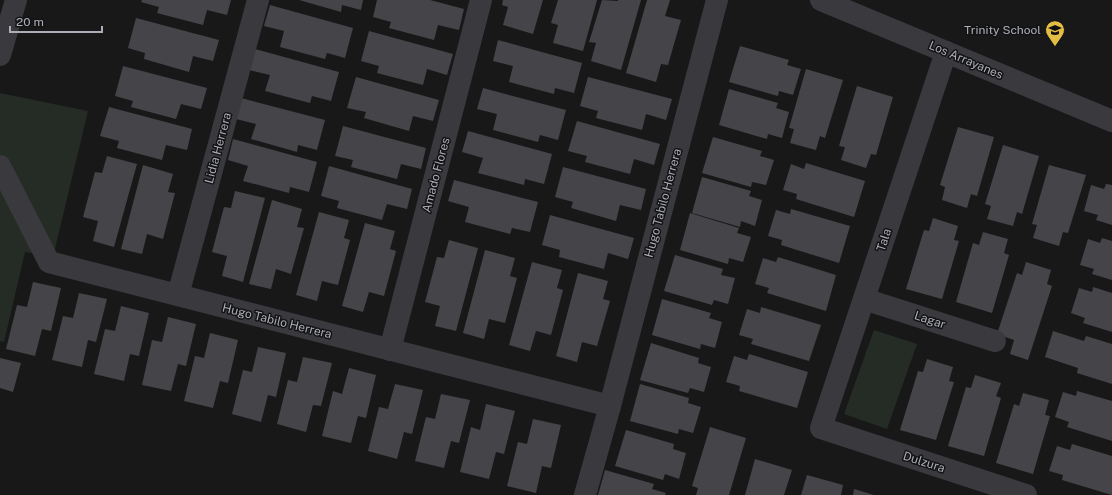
<svg xmlns="http://www.w3.org/2000/svg" width="1112" height="495" font-family="'Public Sans',sans-serif">
	<rect width="100%" height="100%" fill="#181819"/>
	<g fill="#242c25">
		<path d="M0,93L88,111L53,257L25,252L4,342L0,341Z"/>
		<path d="M874,330L917,344L887,429L844,414Z"/>
	</g>
	<g fill="#454549">
		<path d="M142,0H231L227,15L207,10L203,25L157,13L159,7L141,2Z"/>
		<path d="M299,0H363L361,10L342,5L341,12Z"/>
		<path d="M377,0H430L464,9L459,30L438,25L434,40L389,28L391,22L373,17Z"/>
		<path d="M503,0H543L533,34L503,25L508,7L502,5Z"/>
		<path d="M558,0H597L583,51L553,43L558,25L551,23Z"/>
		<path d="M602,0L618,1V0H641L621,70L591,61L596,43L589,42Z"/>
		<path d="M647,0H670L665,16L681,20L668,65L661,64L656,82L626,73Z"/>
		<path d="M270,5L353,28L345,58L327,53L325,59L280,47L284,31L264,26Z"/>
		<path d="M136,18L219,40L213,61L193,56L189,72L144,59L145,53L128,48Z"/>
		<path d="M369,31L453,54L447,75L427,69L423,85L377,73L379,66L361,61Z"/>
		<path d="M498,40L582,63L574,93L555,88L554,94L509,82L513,66L493,61Z"/>
		<path d="M740,46L789,60L787,65L801,69L793,95L779,91L778,96L729,82Z"/>
		<path d="M255,49L339,72L331,101L312,96L310,103L265,91L270,75L249,70Z"/>
		<path d="M123,66L207,88L201,109L181,104L176,119L131,107L133,101L115,96Z"/>
		<path d="M806,69L843,80L825,138L820,136L816,150L790,143L794,129L789,128Z"/>
		<path d="M356,77L439,100L433,121L413,116L409,131L364,118L366,112L347,108Z"/>
		<path d="M588,77L672,99L666,120L646,114L642,130L596,118L598,111L580,106Z"/>
		<path d="M857,86L893,97L876,155L871,154L866,168L841,160L845,147L839,146Z"/>
		<path d="M483,88L566,110L558,140L540,135L538,142L493,130L497,114L477,109Z"/>
		<path d="M729,89L778,103L776,108L789,112L782,138L768,134L767,139L719,125Z"/>
		<path d="M241,98L325,120L317,150L298,145L297,152L251,139L256,124L236,119Z"/>
		<path d="M109,107L192,129L187,150L166,145L162,160L117,148L119,141L100,136Z"/>
		<path d="M577,121L660,144L654,165L634,159L630,174L585,162L587,156L568,151Z"/>
		<path d="M343,126L426,148L421,169L401,164L397,179L351,167L353,160L335,156Z"/>
		<path d="M958,127L994,137L977,196L971,194L967,208L942,200L945,187L940,185Z"/>
		<path d="M468,131L552,154L544,184L525,179L524,185L478,173L483,158L462,152Z"/>
		<path d="M713,137L762,151L760,156L774,160L766,185L752,182L751,187L702,173Z"/>
		<path d="M233,139L317,162L309,192L290,187L289,193L243,181L248,166L228,160Z"/>
		<path d="M1003,145L1039,156L1022,214L1017,212L1013,226L987,219L991,206L985,204Z"/>
		<path d="M107,156L137,164L114,247L93,241L98,221L83,217L95,172L102,173Z"/>
		<path d="M806,163L865,181L854,217L796,199L797,194L783,190L791,164L804,169Z"/>
		<path d="M143,165L173,174L168,192L175,193L163,239L147,234L142,254L121,249Z"/>
		<path d="M1049,165L1086,175L1068,233L1063,232L1059,246L1033,238L1037,225L1032,224Z"/>
		<path d="M329,166L412,189L407,209L387,204L382,220L337,208L339,201L321,196Z"/>
		<path d="M563,167L646,189L641,210L620,205L616,221L571,208L573,202L555,197Z"/>
		<path d="M702,177L751,191L749,196L762,200L755,226L741,221L740,227L692,213Z"/>
		<path d="M454,180L538,202L530,232L512,228L510,234L465,222L469,207L448,201Z"/>
		<path d="M1106,184L1112,185V225L1096,220L1098,215L1084,211L1091,185L1104,189Z"/>
		<path d="M235,191L265,198L243,282L222,276L227,256L212,252L224,207L231,208Z"/>
		<path d="M272,200L302,209L297,227L304,228L291,274L276,269L271,289L249,284Z"/>
		<path d="M791,209L850,226L839,263L781,245L782,240L768,236L776,210L790,214Z"/>
		<path d="M319,212L349,220L344,238L350,240L338,285L322,281L317,301L296,295Z"/>
		<path d="M690,213L739,228L737,233L751,237L743,262L729,258L728,264L680,250Z"/>
		<path d="M550,215L634,238L628,259L608,253L604,269L559,257L560,250L542,245Z"/>
		<path d="M933,218L958,226L954,240L959,241L942,299L906,289L924,230L929,231Z"/>
		<path d="M365,223L395,231L390,249L396,251L384,296L369,292L363,312L342,306Z"/>
		<path d="M983,232L1008,239L1004,253L1009,255L992,313L956,302L973,243L979,245Z"/>
		<path d="M1102,238L1112,241V280L1092,274L1094,269L1080,265L1088,239L1100,243Z"/>
		<path d="M449,240L478,248L456,331L435,326L440,306L425,302L437,257L444,258Z"/>
		<path d="M485,250L515,258L510,276L517,278L505,323L489,319L484,339L463,333Z"/>
		<path d="M675,255L723,269L721,275L735,278L728,304L714,300L712,305L664,291Z"/>
		<path d="M778,257L836,275L826,311L767,293L769,288L755,284L763,258L776,262Z"/>
		<path d="M532,262L562,270L557,288L563,290L551,335L536,331L530,351L509,345Z"/>
		<path d="M1026,262L1051,270L1047,284L1052,286L1028,360L1010,354L1014,340L997,334L1017,273L1022,275Z"/>
		<path d="M578,273L608,281L603,299L610,301L597,346L582,342L577,362L556,356Z"/>
		<path d="M33,282L61,288L51,331L42,329L35,356L6,349L17,305L27,307Z"/>
		<path d="M1093,287L1112,293V332L1083,323L1085,318L1071,313L1079,288L1092,292Z"/>
		<path d="M79,293L107,299L96,342L88,340L82,367L52,360L63,316L73,318Z"/>
		<path d="M662,299L711,313L709,318L722,322L715,348L701,344L700,349L652,335Z"/>
		<path d="M121,306L149,313L139,356L130,354L124,381L94,374L105,329L115,331Z"/>
		<path d="M761,307L821,325L809,361L751,344L753,339L739,335L747,309L760,313Z"/>
		<path d="M168,317L196,324L186,366L178,364L171,391L142,385L152,340L162,342Z"/>
		<path d="M1053,331L1084,341L1086,336L1112,344V384L1077,373L1078,368L1045,357Z"/>
		<path d="M210,333L238,340L228,383L220,381L213,408L184,401L195,356L204,358Z"/>
		<path d="M651,343L699,358L698,363L711,367L704,392L690,388L688,393L640,380Z"/>
		<path d="M258,347L286,353L276,397L268,395L261,422L232,414L243,370L252,372Z"/>
		<path d="M749,354L808,372L797,408L739,391L740,386L726,382L734,356L747,360Z"/>
		<path d="M303,357L332,363L321,406L313,405L306,432L277,424L288,380L297,382Z"/>
		<path d="M0,358L21,363L13,392L0,388Z"/>
		<path d="M927,359L953,367L949,381L954,382L936,440L900,430L918,371L923,372Z"/>
		<path d="M349,368L376,375L366,418L358,416L351,443L322,436L333,391L342,394Z"/>
		<path d="M975,375L1001,383L996,396L1001,398L984,456L948,446L966,387L971,388Z"/>
		<path d="M395,384L423,390L412,434L404,432L397,459L368,451L379,407L388,409Z"/>
		<path d="M640,384L689,398L688,403L701,407L693,433L679,429L678,434L630,421Z"/>
		<path d="M1077,391L1112,401V441L1067,427L1069,422L1055,417L1063,392L1076,396Z"/>
		<path d="M1023,393L1049,400L1045,415L1050,416L1033,474L996,463L1014,404L1019,406Z"/>
		<path d="M441,394L470,400L459,443L451,441L444,468L415,461L426,417L435,419Z"/>
		<path d="M486,404L515,411L504,454L496,452L489,479L460,472L471,427L480,430Z"/>
		<path d="M533,419L561,425L551,468L542,466L536,493L507,486L518,442L527,444Z"/>
		<path d="M710,427L746,438L729,495H696L698,488L692,486Z"/>
		<path d="M626,430L674,444L673,449L686,453L679,479L665,474L663,480L615,466Z"/>
		<path d="M1072,444L1112,456V495L1062,480L1063,475L1049,471L1057,446L1070,450Z"/>
		<path d="M755,459L792,470L784,495H745Z"/>
		<path d="M605,470L654,484L652,489L666,493L665,495H598Z"/>
		<path d="M807,475L843,485L841,495H801Z"/>
		<path d="M854,489L874,495H853Z"/>
	</g>
	<g fill="none" stroke-linecap="round" stroke-linejoin="round">
		<g stroke="#39393e" stroke-width="22">
			<path d="M821,0L1112,121"/>
			<path d="M946,52L821,428L1026,495"/>
			<path d="M0,55L16,0"/>
			<path d="M0,166L49,262L610,406"/>
			<path d="M178,295L258,0"/>
			<path d="M864,299L995,341"/>
			<path d="M390,350L481,0"/>
			<path d="M585,495L610,406L717,0"/>
		</g>
	</g>
	<defs>
		<symbol id="school-pin" viewBox="-11 -11 22 30"><path d="M0 17L-7.5 6A9.5 9.5 0 1 1 7.5 6Z" fill="#e4bd45" stroke="#131314"/><path d="M0-5L7-2L0 1L-7-2ZM-4 1L0 2.5L4 1V4Q0 6-4 4Z" fill="#111"/></symbol>
	</defs>
	<g fill-rule="evenodd">
		<use href="#school-pin" x="1044" y="19" width="22" height="30"/>
	</g>
	<g text-anchor="middle" stroke-width="3" stroke-linejoin="round" paint-order="stroke">
		<g font-size="12" fill="#abaeb8" stroke="#131314" text-anchor="end">
			<text x="1041" y="34">Trinity School</text>
		</g>
		<g font-size="12" fill="#abaeb8" stroke="#131314">
			<text transform="translate(966 60) rotate(23)" y="4">Los Arrayanes</text>
			<text transform="translate(218 148) rotate(-75)" y="4">Lidia Herrera</text>
			<text transform="translate(436 175) rotate(-75)" y="4">Amado Flores</text>
			<text transform="translate(663 203) rotate(-75)" y="4">Hugo Tabilo Herrera</text>
			<text transform="translate(884 240) rotate(-72)" y="4">Tala</text>
			<text transform="translate(930 320) rotate(18)" y="4">Lagar</text>
			<text transform="translate(277 321) rotate(14)" y="4">Hugo Tabilo Herrera</text>
			<text transform="translate(924 462) rotate(18)" y="4">Dulzura</text>
		</g>
	</g>
	<path d="M10 26v6h92v-6" fill="none" stroke="#abaeb8" stroke-width="2"/>
	<text x="16" y="26" font-size="12" fill="#abaeb8" stroke="#131314" stroke-width="3" paint-order="stroke">20 m</text>
</svg>
